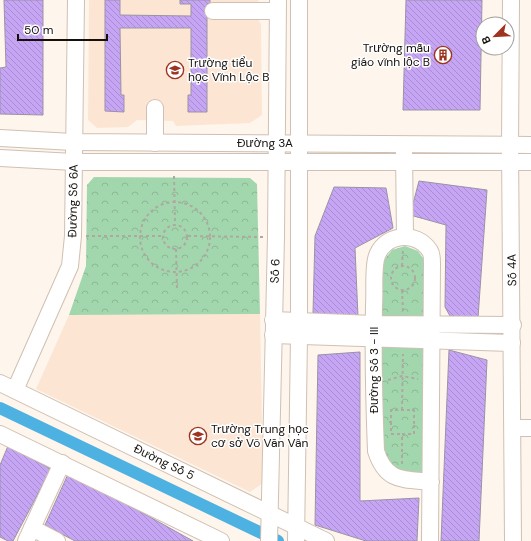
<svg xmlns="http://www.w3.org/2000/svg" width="531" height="541" font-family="'DM Sans',sans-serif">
	<defs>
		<pattern id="park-crowns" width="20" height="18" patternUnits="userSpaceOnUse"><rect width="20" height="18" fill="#a2d7ae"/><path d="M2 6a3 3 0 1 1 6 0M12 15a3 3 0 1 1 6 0" fill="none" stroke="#8bb894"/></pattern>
		<pattern id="building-back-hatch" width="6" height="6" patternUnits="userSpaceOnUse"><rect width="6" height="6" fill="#c6a5f5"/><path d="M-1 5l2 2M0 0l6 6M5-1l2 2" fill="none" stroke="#a98dd1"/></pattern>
	</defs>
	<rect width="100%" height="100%" fill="#fef5ec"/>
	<g fill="#fce6d3">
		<path d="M89,0H259L256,5L257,18L261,24L262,115L250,123L176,126L173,121L137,120L128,127L97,128L88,120Z"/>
		<path d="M260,314L263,483L250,492L36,389L69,315Z"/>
	</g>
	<g fill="url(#park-crowns)">
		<path d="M94,177L250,178L257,184L260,314L69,315L86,266L87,185Z"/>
		<path d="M405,246L418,251L425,261V317L379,316L383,261L392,250Z"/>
		<path d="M378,346L425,347L424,472H403L393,467L381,451Z"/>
	</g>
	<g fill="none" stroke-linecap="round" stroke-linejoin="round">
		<path stroke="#4db1e2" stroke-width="12" d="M0,408L278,541"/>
	</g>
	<g fill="url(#building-back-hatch)" stroke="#9a93a4">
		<path d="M4,0H43V115L0,114V68L6,67Z"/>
		<path d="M105,0H120V15L191,16V4H180V0H210V4H207V112H188V95H191V28H120L121,95H124V112L105,111Z"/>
		<path d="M406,0H482L480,110H403Z"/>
		<path d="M419,181L487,190L478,318L450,316L445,307L446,225L410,215Z"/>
		<path d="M334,187L386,188L393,228L355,248L358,317L313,313L315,236Z"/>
		<path d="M449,350L487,360L479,541H441Z"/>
		<path d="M360,352V501L419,498L417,541H366L315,525L318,355Z"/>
		<path d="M8,446L51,469L13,541H8L0,537V465Z"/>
		<path d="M69,472L193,541H75L45,525Z"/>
	</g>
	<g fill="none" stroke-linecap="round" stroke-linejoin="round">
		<defs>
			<g id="minor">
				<path d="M511,0L510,145L513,541"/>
				<path d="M213,11H277"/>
				<path d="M0,138L73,142L531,145"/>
				<path d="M155,143V108"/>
				<path d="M404,151L405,237"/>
				<path d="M0,158L74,162H531"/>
				<path d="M273,320L374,324L513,325"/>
				<path d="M273,335L512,343"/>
				<path d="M0,383L326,541"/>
				<path d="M15,390L70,266L73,236L76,0"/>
				<path d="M513,428H531"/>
				<path d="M0,434L221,541"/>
				<path d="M32,528L57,541"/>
				<path d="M26,541L62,463"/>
				<path d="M269,541L276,237L278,0"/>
				<path d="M296,541L299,336V0"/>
				<path d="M430,541L432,263C432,259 432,254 430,251C416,229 382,234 376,259C373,273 375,291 374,305C373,353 374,402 376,451C386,482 402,479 431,482"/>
			</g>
		</defs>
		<use href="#minor" stroke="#cfc0b3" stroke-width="18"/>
		<g stroke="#afa8a1" stroke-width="2" stroke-dasharray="3 3" stroke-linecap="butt">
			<path d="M174,176L175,224"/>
			<circle cx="175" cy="237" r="35"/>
			<circle cx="175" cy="237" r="12"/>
			<path d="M86,236H163"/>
			<path d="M188,236L263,237"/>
			<path d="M176,249L177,290"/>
			<path d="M402,266L403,250"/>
			<circle cx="403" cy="278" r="12"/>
			<path d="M402,290L403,311"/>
			<path d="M388,380L402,376L418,379"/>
			<path d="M402,410L403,354"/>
			<path d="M389,422H391V410H414V423L418,422"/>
			<path d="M391,422V434H402"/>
			<path d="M402,464V434H414V423"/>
		</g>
		<use href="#minor" stroke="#fff" stroke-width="16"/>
	</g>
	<defs>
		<symbol id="building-ring" viewBox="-11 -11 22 22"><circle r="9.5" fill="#fff" stroke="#9e3420" stroke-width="1.5"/><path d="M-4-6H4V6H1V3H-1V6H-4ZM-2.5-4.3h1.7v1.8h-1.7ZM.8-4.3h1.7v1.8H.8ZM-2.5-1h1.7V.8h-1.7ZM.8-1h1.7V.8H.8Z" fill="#9e3420"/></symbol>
		<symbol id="school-ring" viewBox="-11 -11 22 22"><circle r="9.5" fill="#fff" stroke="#9e3420" stroke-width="1.5"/><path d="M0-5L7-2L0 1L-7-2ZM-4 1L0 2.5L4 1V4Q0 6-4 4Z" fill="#9e3420"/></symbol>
	</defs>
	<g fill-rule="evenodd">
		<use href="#building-ring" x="433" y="45" width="20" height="20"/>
		<use href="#school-ring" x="165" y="60" width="20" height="20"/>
		<use href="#school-ring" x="188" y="426" width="20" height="20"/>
	</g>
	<g text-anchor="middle" stroke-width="3" stroke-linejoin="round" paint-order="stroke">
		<g font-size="12" fill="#15100c" stroke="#fff" text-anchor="start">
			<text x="430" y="52" text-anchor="end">Trường mẫu<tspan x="430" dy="14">giáo vĩnh lộc B</tspan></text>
			<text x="188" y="67">Trường tiểu<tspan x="188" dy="14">học Vĩnh Lộc B</tspan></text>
			<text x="211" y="433">Trường Trung học<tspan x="211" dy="14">cơ sở Võ Văn Vân</tspan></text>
		</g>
		<g font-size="12" fill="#15100c" stroke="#fff">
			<text x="265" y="147">Đường 3A</text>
			<text transform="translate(73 201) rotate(-89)" y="4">Đường Số 6A</text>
			<text transform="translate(512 270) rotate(-91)" y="4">Số 4A</text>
			<text transform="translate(275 271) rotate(-88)" y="4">Số 6</text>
			<text transform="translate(374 370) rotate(-90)" y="4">Đường Số 3 - III</text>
			<text transform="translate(164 462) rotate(26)" y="4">Đường Số 5</text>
		</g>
	</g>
	<g transform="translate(495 36) rotate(246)"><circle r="19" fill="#ffffff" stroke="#a19f9e"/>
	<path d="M0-3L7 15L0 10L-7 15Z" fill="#9e3420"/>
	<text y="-6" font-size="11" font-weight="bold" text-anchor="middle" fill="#15100c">B</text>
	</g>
	<path d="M18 34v6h89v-6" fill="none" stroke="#15100c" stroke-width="2"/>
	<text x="24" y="34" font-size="12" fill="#15100c" stroke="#ffffff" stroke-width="3" paint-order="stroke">50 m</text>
</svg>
